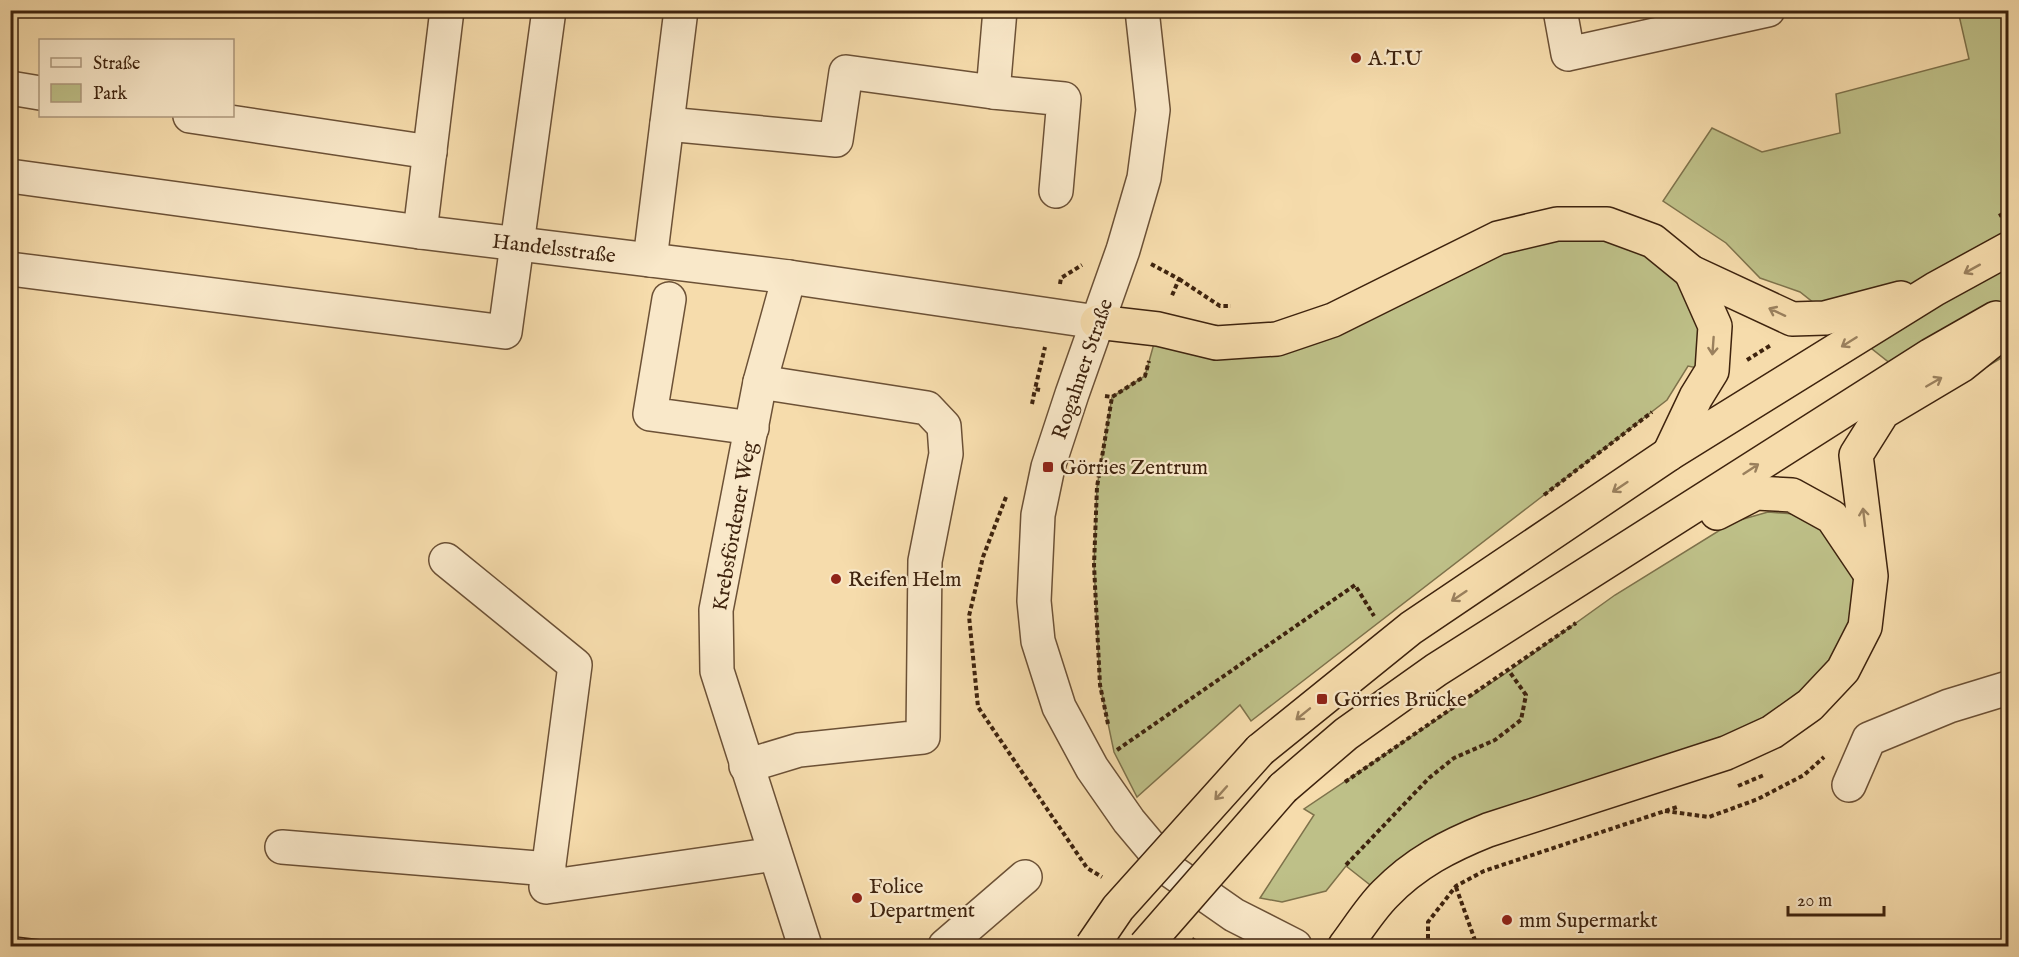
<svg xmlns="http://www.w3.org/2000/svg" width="2019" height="957" font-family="'IM FELL English',serif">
	<rect width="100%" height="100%" fill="#f6dcac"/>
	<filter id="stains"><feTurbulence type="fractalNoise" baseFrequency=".00333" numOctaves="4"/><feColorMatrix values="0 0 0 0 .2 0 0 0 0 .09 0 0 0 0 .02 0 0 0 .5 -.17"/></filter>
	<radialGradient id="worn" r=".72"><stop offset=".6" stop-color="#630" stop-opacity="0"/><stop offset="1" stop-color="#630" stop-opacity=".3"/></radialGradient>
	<g fill="#bec088" stroke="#7e724b" stroke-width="1.5">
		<path d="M1958,11H2008V354L1934,398L1800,292L1760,278L1726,243L1663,201L1712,128L1762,152L1840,133L1836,94L1969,59Z"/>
		<path d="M1607,224L1691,272L1712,371L1688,366L1667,400L1251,721L1240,705L1137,797L1114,752L1100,685L1094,565L1097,487L1112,397L1145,376L1158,329L1277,339L1498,238Z"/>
		<path d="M1768,512L1832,517L1871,576L1810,705L1488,830L1383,895L1346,866L1326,891L1282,902L1260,898L1314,815L1304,809L1509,671L1615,595L1733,522Z"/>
	</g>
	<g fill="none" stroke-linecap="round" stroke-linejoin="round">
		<defs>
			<g id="minor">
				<path d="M1142,10L1153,110L1144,178L1123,250L1072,394L1048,467L1038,515L1034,601L1038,641L1059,707L1092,768L1129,821L1171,871L1234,915L1295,946"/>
				<path d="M1560,10L1568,54L1768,10"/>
				<path d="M10,88L40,93"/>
				<path d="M993,92L1064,99L1056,191"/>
				<path d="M190,116L430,152"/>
				<path d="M667,124L836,140L846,72L993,92L1000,10"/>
				<path d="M10,176L420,232L789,277L1097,322"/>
				<path d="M420,232L447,10"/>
				<path d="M650,260L681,10"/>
				<path d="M10,269L505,332L549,10"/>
				<path d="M789,277L760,382L716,610L717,671L805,946"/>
				<path d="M669,299L650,414L752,428"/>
				<path d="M446,560L575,665L546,887L775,854"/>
				<path d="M746,766L799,750L923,737L925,561L946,454L944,426L927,408L760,382"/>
				<path d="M1849,785L1869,739L1949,706L2008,688"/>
				<path d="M282,847L549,869"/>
				<path d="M945,946L1025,877"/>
			</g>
			<g id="highway">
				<path d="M1097,322L1158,329L1216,343L1277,339L1333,320L1498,238L1557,224H1607L1653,241L1691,272L1792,319L1825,318L1901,298"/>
				<path d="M1669,454L1696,397L1712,371L1715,326L1691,272"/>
				<path d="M1717,513L1756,493L1792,495L1832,517L1867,569"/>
				<path d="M1260,750L1411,628L1669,454L1935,289L2008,249"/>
				<path d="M1283,788L1346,734L1436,670L1931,355L1996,318"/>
				<path d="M1345,946C1358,929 1370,909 1385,894C1415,863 1448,846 1488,830L1726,753L1772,732L1810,705L1843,670L1865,627L1871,576L1856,455L1883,412L1962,365L2008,328"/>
			</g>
		</defs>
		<use href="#minor" stroke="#6c5136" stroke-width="36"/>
		<use href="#highway" stroke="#3e230e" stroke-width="36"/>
		<g stroke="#3e230e" stroke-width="4" stroke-dasharray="4.5 3" stroke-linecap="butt">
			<path d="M1999,216L2008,211"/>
			<path d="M1151,264L1179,279L1171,298"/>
			<path d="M1179,279L1220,306H1231"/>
			<path d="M1060,284L1061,278L1082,265"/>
			<path d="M1747,360L1771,345"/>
			<path d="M1040,390L1035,389L1045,347"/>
			<path d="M1105,396L1112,397L1145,376L1149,361"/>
			<path d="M1032,404L1035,389"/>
			<path d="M1544,495L1652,412"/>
			<path d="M1006,497L983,557L969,616L978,707L1087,868L1102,877"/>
			<path d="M1108,724L1100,685L1094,565L1097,487L1112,397"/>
			<path d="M1117,750L1355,585L1374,616"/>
			<path d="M1345,782L1576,623"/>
			<path d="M1738,786L1764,775"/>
			<path d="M1665,811L1709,817L1758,799L1804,775L1824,757"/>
			<path d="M1346,865L1429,778L1454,758L1495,740L1521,720L1526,695L1509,671"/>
			<path d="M1456,887L1477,946"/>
			<path d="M1192,939L1204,946"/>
			<path d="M1428,946V922L1456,886L1484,871L1677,807"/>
		</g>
		<use href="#minor" stroke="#f9e8c9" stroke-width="33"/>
		<use href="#highway" stroke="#f6dcac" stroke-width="33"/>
		<defs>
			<path id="rail" d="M10,939L69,946"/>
		</defs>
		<use href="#rail" stroke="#3e230e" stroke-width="7"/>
		<use href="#rail" stroke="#f9e8c9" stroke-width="4.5" stroke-dasharray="14" stroke-linecap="butt"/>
		<defs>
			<g id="highway-bridge">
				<path d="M1092,946L1118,908L1260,750"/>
				<path d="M1145,946L1283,788"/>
			</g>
		</defs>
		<use href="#highway-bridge" stroke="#3e230e" stroke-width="36" stroke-linecap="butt"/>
		<use href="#highway-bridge" stroke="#f6dcac" stroke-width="33"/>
	</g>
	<defs><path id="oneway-shaft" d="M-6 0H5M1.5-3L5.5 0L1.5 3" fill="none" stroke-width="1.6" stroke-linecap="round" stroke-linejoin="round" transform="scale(1.5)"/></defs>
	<g stroke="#9a805d">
		<use href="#oneway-shaft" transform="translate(1972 269) rotate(151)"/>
		<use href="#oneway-shaft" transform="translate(1777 312) rotate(-155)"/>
		<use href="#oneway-shaft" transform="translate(1849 342) rotate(148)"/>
		<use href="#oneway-shaft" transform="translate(1713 346) rotate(94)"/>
		<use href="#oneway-shaft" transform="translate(1934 382) rotate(-30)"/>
		<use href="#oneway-shaft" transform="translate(1751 469) rotate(-33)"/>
		<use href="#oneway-shaft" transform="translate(1620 487) rotate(146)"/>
		<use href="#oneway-shaft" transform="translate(1864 517) rotate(-97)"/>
		<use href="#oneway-shaft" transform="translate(1459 596) rotate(146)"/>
		<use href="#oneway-shaft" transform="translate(1303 714) rotate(141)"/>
		<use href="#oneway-shaft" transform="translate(1221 793) rotate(132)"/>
	</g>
	<g fill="#8f2418" stroke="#f9e8c9" stroke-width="2">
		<circle cx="1356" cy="58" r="6"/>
		<rect x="1042" y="461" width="12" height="12" rx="3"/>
		<circle cx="836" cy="579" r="6"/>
		<rect x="1316" y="693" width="12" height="12" rx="3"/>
		<circle cx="857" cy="898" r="6"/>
		<circle cx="1507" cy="920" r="6"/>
	</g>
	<g text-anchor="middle" stroke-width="4.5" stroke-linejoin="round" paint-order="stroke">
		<g font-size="21" fill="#3e230e" stroke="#f9e8c9" text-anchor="start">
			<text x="1368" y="65">A.T.U</text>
			<text x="1060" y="474">Görries Zentrum</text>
			<text x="848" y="586">Reifen Helm</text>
			<text x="1334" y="706">Görries Brücke</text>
			<text x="869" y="893">Folice<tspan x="869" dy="24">Department</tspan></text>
			<text x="1519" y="927">mm Supermarkt</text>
		</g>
		<g font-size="21" fill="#3e230e" stroke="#f9e8c9">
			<text transform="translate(554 248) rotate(7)" y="7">Handelsstraße</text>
			<text transform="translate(1082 369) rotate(-71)" y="7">Rogahner Straße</text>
			<text transform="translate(734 526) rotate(-80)" y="7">Krebsfördener Weg</text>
		</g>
	</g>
	<rect width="2019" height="957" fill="none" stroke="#f6dcac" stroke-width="36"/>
	<rect x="12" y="12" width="1995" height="933" fill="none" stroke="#3e230e" stroke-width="3"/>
	<rect x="18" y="18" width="1983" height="921" fill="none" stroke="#3e230e" stroke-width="1.5"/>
	<rect x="39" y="39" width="195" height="78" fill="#f9e8c9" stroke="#ae997e" stroke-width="1.5"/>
	<rect x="51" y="58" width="30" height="9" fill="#f9e8c9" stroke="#ae997e" stroke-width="1.5"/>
	<text x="93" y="69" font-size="18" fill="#3e230e">Straße</text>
	<rect x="51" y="84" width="30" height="18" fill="#bec088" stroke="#ae997e" stroke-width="1.5"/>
	<text x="93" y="99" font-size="18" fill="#3e230e">Park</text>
	<path d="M1788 906v9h96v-9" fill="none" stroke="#3e230e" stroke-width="3"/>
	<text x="1797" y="906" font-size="18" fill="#3e230e" stroke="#f9e8c9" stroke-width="4.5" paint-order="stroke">20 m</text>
	<rect width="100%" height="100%" filter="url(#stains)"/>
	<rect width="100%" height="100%" fill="url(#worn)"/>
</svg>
